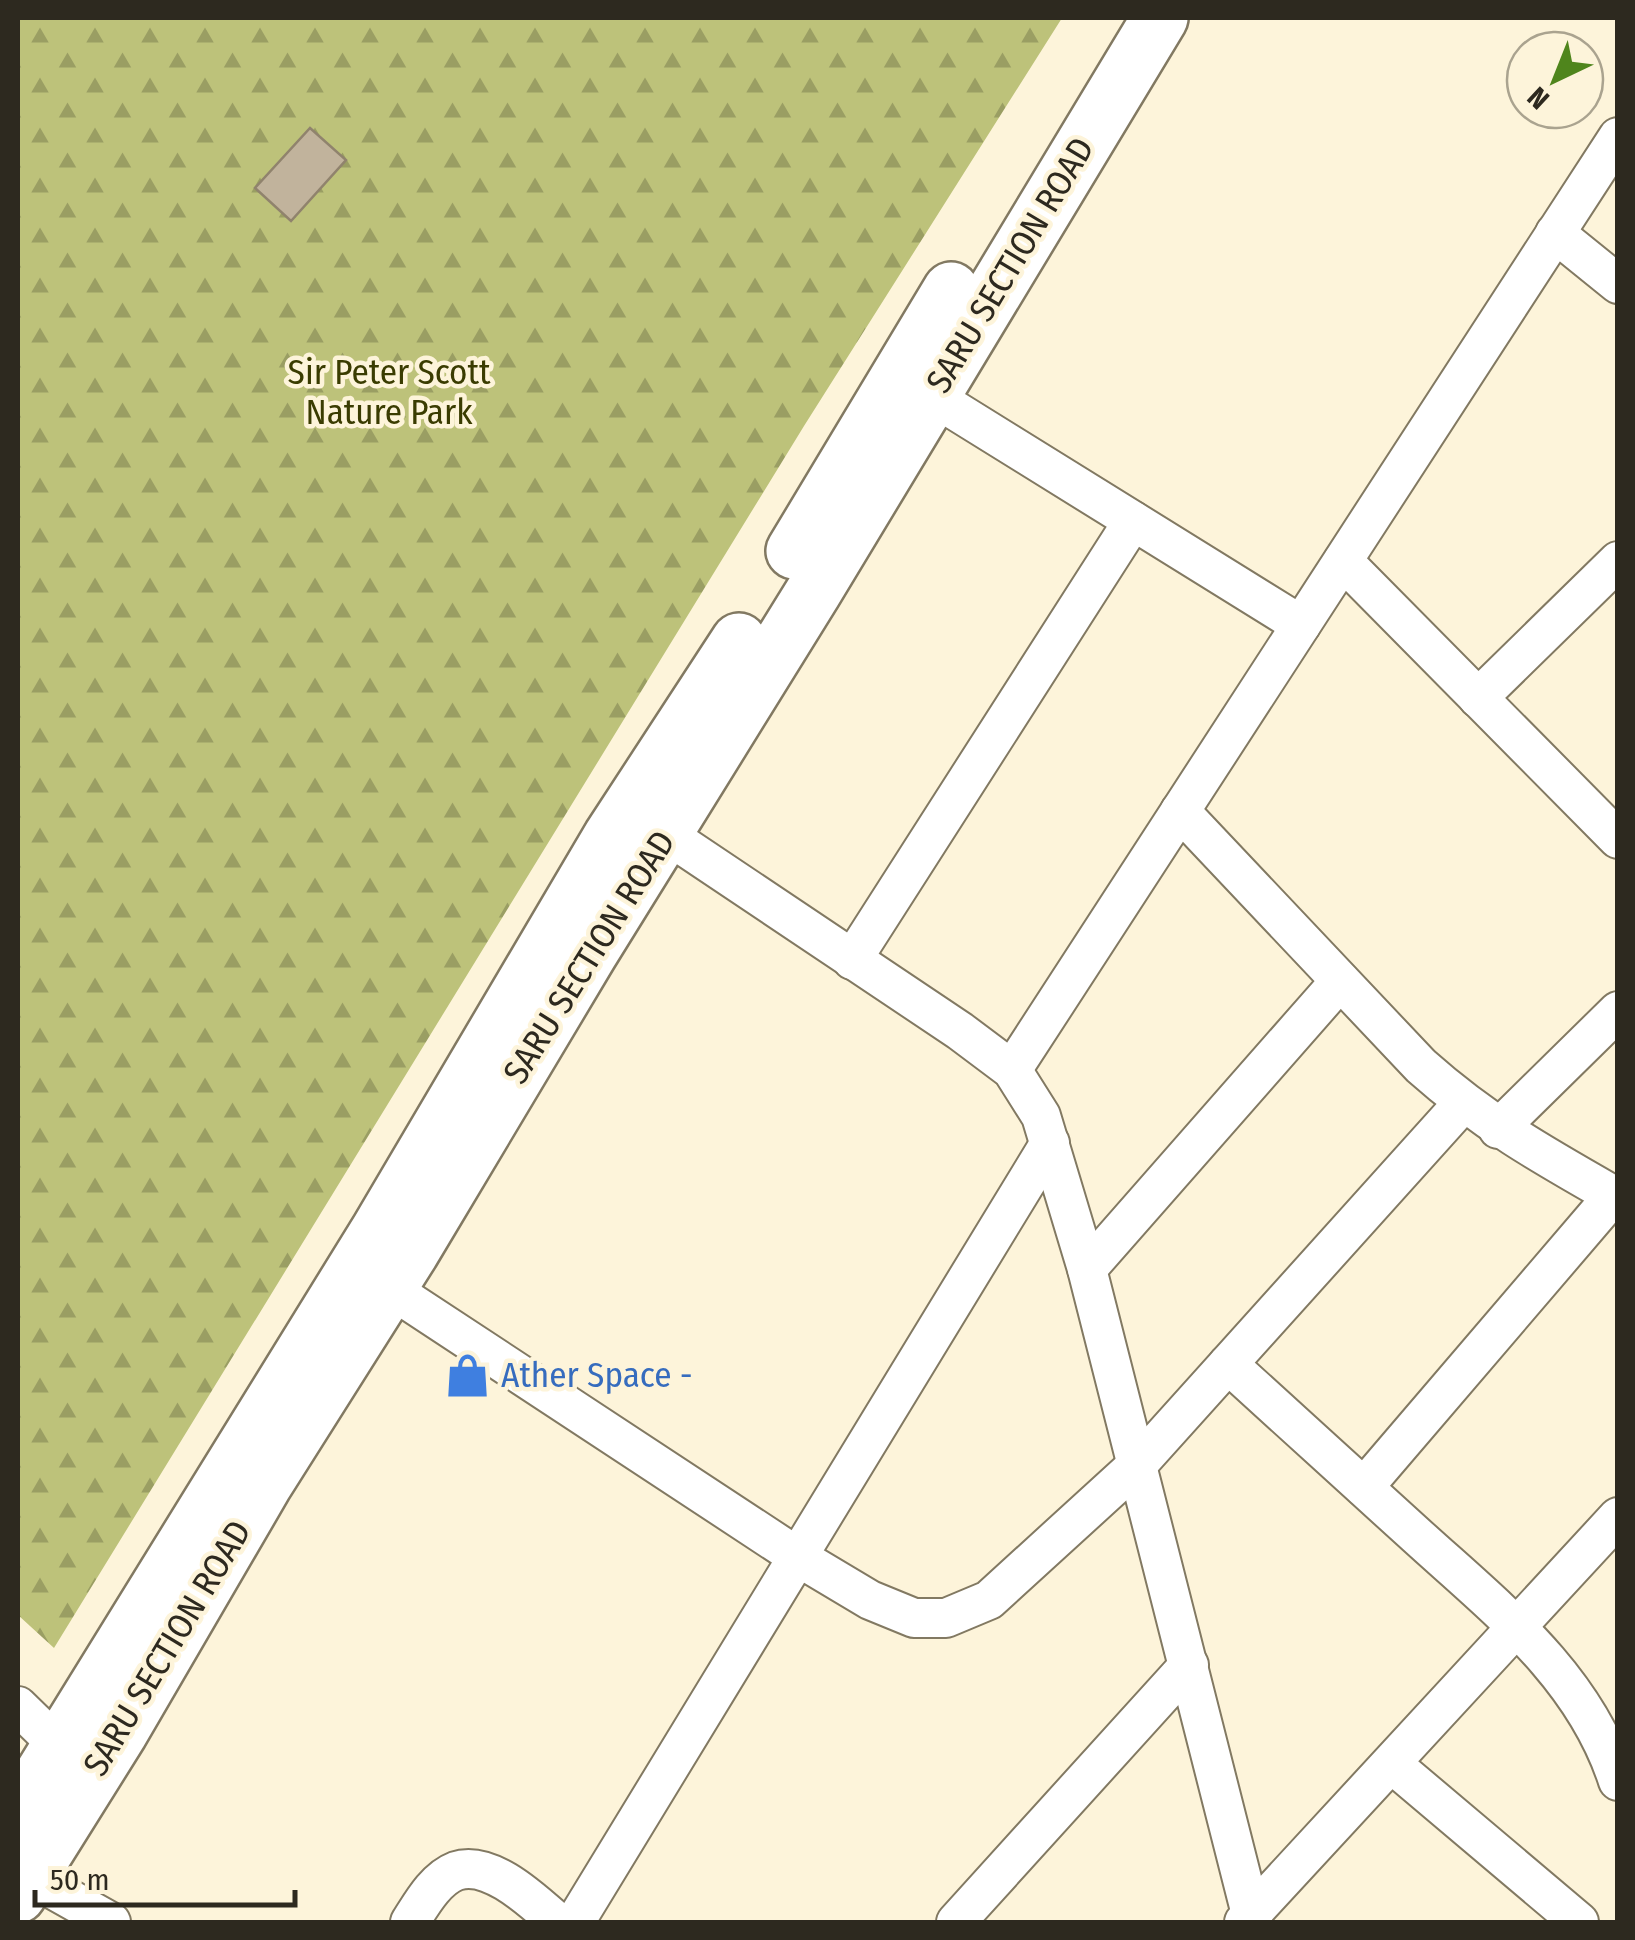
<svg xmlns="http://www.w3.org/2000/svg" width="1635" height="1940" font-family="'Fira Sans Condensed',sans-serif">
	<defs>
		<pattern id="forest-firs" width="22" height="20" patternUnits="userSpaceOnUse" patternTransform="scale(2.5)"><rect width="22" height="20" fill="#bdc27a"/><path d="M5 1l3.5 6h-7zM16 11l3.5 6h-7z" fill="#9a9e63"/></pattern>
	</defs>
	<rect width="100%" height="100%" fill="#fdf4da"/>
	<path fill="url(#forest-firs)" d="M18,18H1062L804,426L54,1648L18,1615Z"/>
	<path fill="#c1b39c" stroke="#90836d" stroke-width="2.5" d="M310,128L346,160L291,221L255,188Z"/>
	<g fill="none" stroke-linecap="round" stroke-linejoin="round">
		<defs>
			<g id="street">
				<path d="M1555,233L1618,284"/>
				<path d="M932,396L1301,625"/>
				<path d="M1343,561L1618,839"/>
				<path d="M1478,698L1618,561"/>
				<path d="M1180,811L1421,1066C1485,1123 1544,1156 1618,1198"/>
				<path d="M645,820L960,1031L1012,1070L1041,1116L1087,1269L1253,1922"/>
				<path d="M852,960L1133,521"/>
				<path d="M1012,1070L1618,137"/>
				<path d="M1498,1129L1618,1011"/>
				<path d="M1087,1269L1340,981"/>
				<path d="M389,1288L798,1557L870,1600L914,1618H946L989,1600L1138,1464L1463,1103"/>
				<path d="M1228,1364C1291,1421 1353,1478 1416,1535C1495,1607 1584,1675 1618,1781"/>
				<path d="M1364,1487L1613,1196"/>
				<path d="M18,1706L58,1745L80,1760"/>
				<path d="M1392,1764L1579,1922"/>
				<path d="M29,1876L111,1922"/>
				<path d="M410,1922C421,1905 435,1879 456,1871C490,1859 534,1902 557,1922"/>
				<path d="M575,1922L1050,1143"/>
				<path d="M956,1922L1189,1665"/>
				<path d="M1244,1922L1618,1517"/>
			</g>
			<g id="secondary">
				<path d="M794,551L951,290"/>
				<path d="M18,1814L379,1230L611,837L739,641"/>
				<path d="M18,1895L120,1732L265,1483L411,1252L589,954L814,591L1160,18"/>
			</g>
		</defs>
		<use href="#street" stroke="#827962" stroke-width="42"/>
		<use href="#secondary" stroke="#827962" stroke-width="60"/>
		<use href="#street" stroke="#fff" stroke-width="38"/>
		<use href="#secondary" stroke="#fff" stroke-width="55"/>
	</g>
	<defs>
		<symbol id="shop-bare" viewBox="-9 -9 18 18"><path d="M-5-2.5h2.3a2.7 3.5 0 0 1 5.4 0H5L5.5 6h-11ZM-1.5-2.5h3a1.5 2.3 0 0 0-3 0Z" fill="#3f7fe0" stroke="#fdf4da" stroke-width="2.5" paint-order="stroke"/></symbol>
	</defs>
	<g fill-rule="evenodd">
		<use href="#shop-bare" x="436" y="1344" width="63" height="63"/>
	</g>
	<g text-anchor="middle" stroke-width="9" stroke-linejoin="round" paint-order="stroke">
		<g font-size="35" fill="#2d291f" stroke="#fdf4da">
			<text transform="translate(1010 265) rotate(-59)" y="12">SARU SECTION ROAD</text>
			<text transform="translate(589 957) rotate(-58)" y="12">SARU SECTION ROAD</text>
			<text transform="translate(167 1648) rotate(-59)" y="12">SARU SECTION ROAD</text>
		</g>
		<g font-size="35" fill="#3a3c01" stroke="#fdf4da">
			<text x="389" y="384">Sir Peter Scott<tspan x="389" dy="40">Nature Park</tspan></text>
		</g>
		<g font-size="35" fill="#366cbe" stroke="#fdf4da" text-anchor="start">
			<text x="501" y="1387">Ather Space -</text>
		</g>
	</g>
	<rect width="1635" height="1940" fill="none" stroke="#2d291f" stroke-width="40"/>
	<g transform="translate(1555 80) rotate(223)"><circle r="48" fill="#fdf4da" stroke="#aaa38f" stroke-width="2.5"/>
	<path d="M0-8L18 38L0 25L-18 38Z" fill="#4f851c"/>
	<text y="-15" font-size="28" font-weight="bold" text-anchor="middle" fill="#2d291f">N</text>
	</g>
	<path d="M35 1890v15h260v-15" fill="none" stroke="#2d291f" stroke-width="5"/>
	<text x="50" y="1890" font-size="30" fill="#2d291f" stroke="#fdf4da" stroke-width="8" paint-order="stroke">50 m</text>
</svg>
